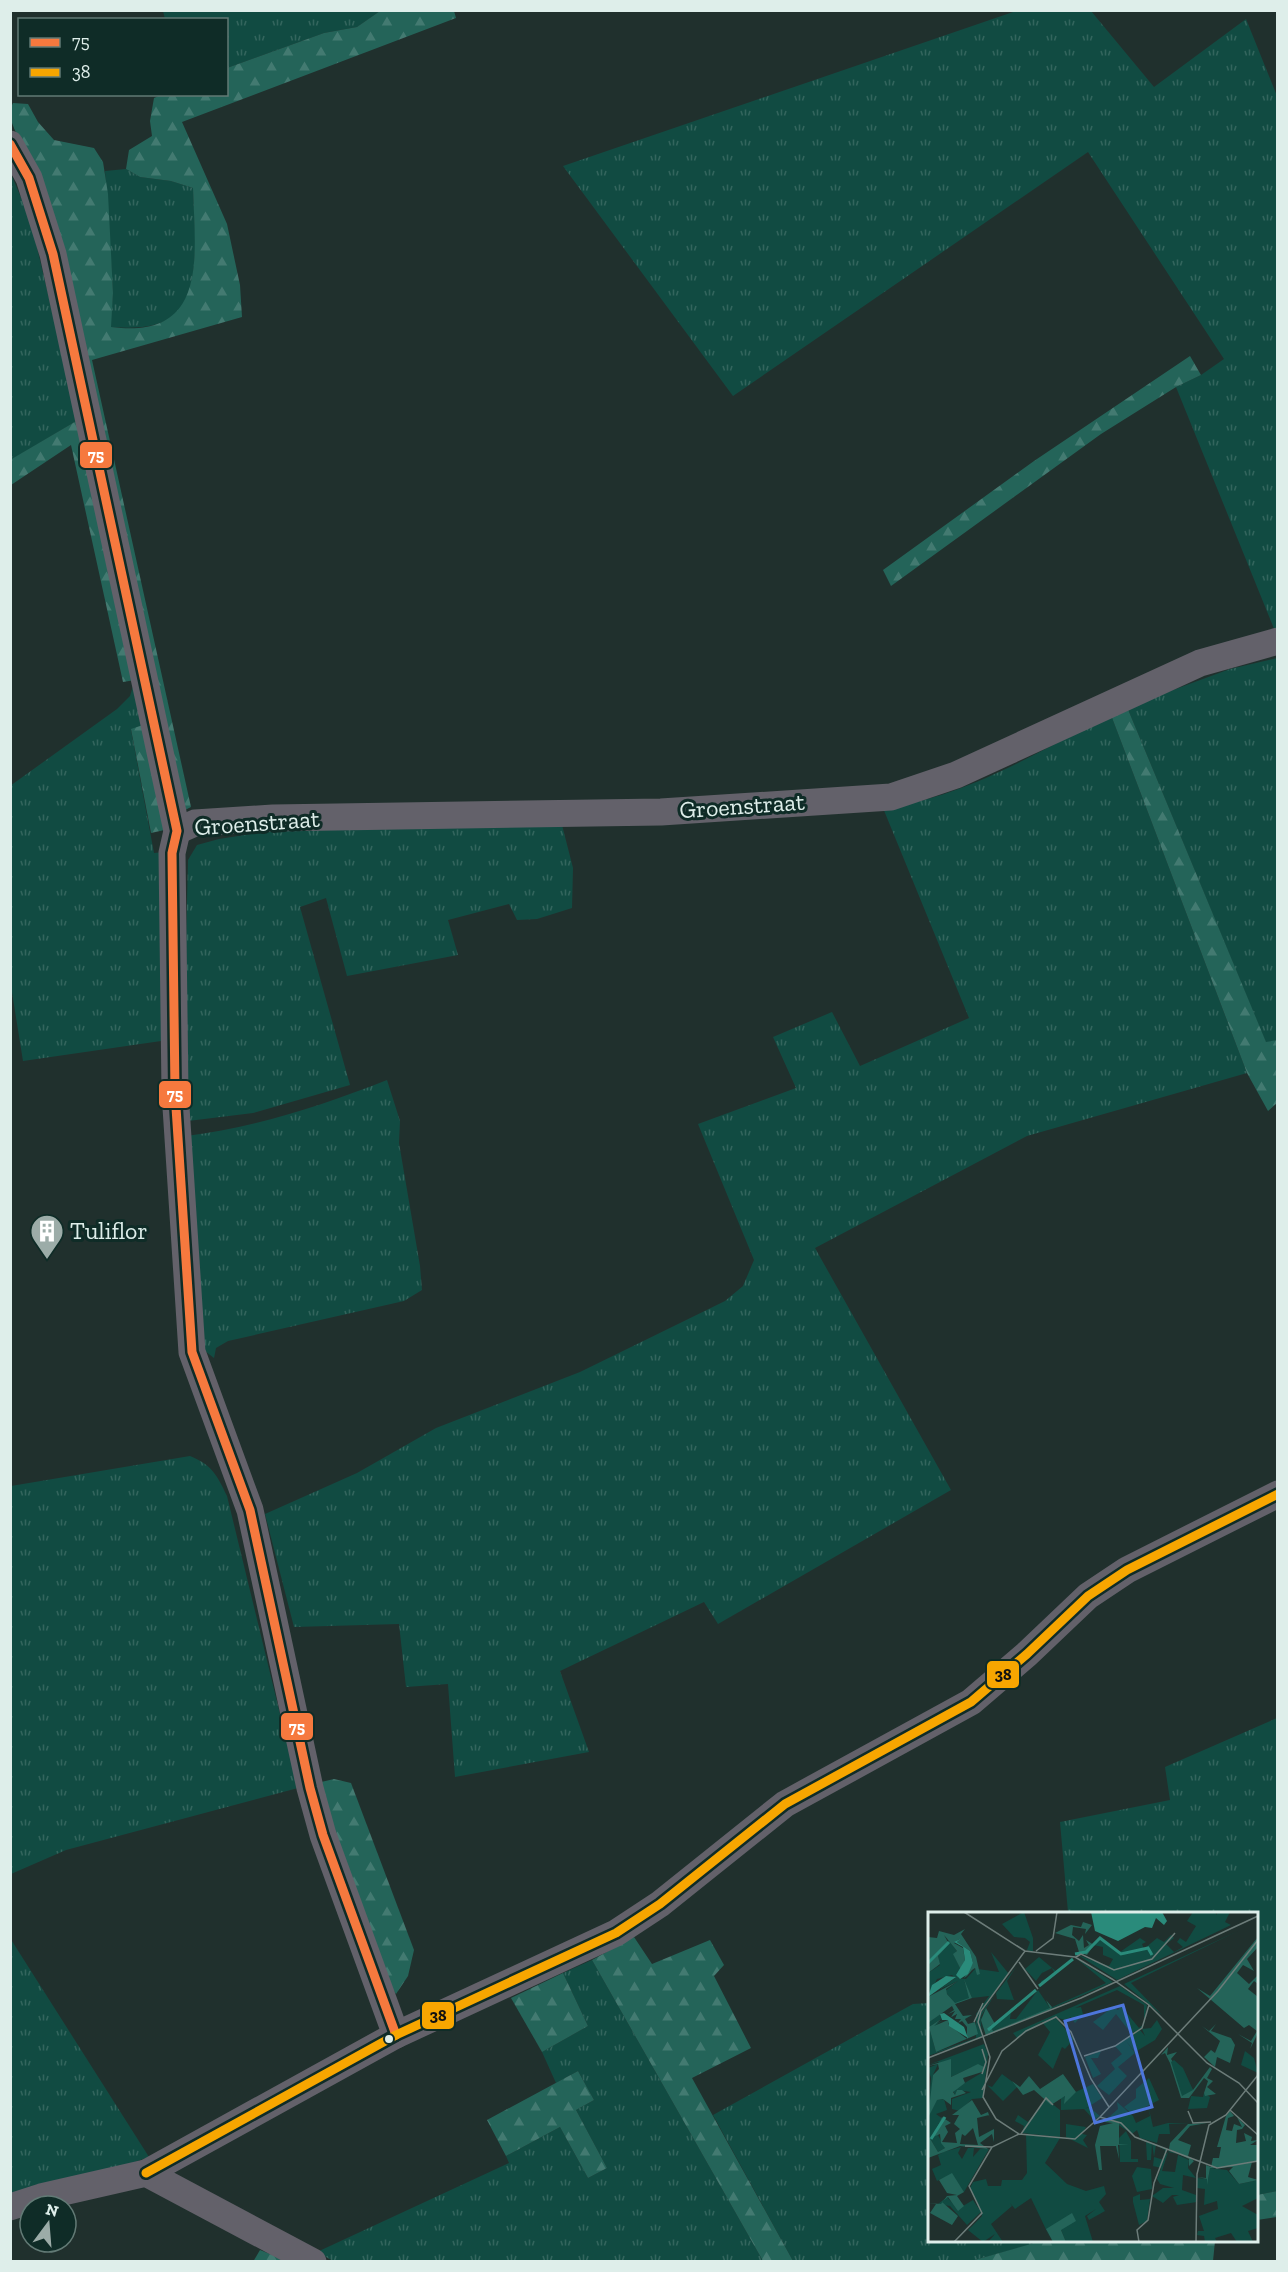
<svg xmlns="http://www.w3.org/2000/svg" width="1288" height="2272" font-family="'Zilla Slab',serif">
	<defs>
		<pattern id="grass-tufts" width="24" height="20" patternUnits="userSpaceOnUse" patternTransform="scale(1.5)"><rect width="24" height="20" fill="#114b42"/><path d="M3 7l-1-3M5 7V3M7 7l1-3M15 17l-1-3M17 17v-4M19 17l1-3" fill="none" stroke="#33655d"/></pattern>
		<pattern id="forest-firs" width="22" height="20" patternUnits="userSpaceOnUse" patternTransform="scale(1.5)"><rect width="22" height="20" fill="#246459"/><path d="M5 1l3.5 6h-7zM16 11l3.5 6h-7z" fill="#437a71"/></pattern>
	</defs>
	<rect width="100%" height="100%" fill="#20302d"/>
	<g fill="url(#grass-tufts)">
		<path d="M163,11H380L357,27L324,33L227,68L226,20L165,19Z"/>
		<path d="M1016,11H1091L1154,87L1246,19L1277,96V636L1176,387L1201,375L1224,359L1088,152L733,396L563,166Z"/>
		<path d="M126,169L140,177L171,181L193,188C194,223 205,305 165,321C147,329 129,328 110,327L113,293L105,171Z"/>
		<path d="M10,172L30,218L78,420L11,460Z"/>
		<path d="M1277,658V1040L1266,1043L1127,707L1230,669Z"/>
		<path d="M135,680L146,724L131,730L154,853L164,852L161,1041L23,1061L11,986L10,786L117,709L130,696Z"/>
		<path d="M1111,715L1247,1073L1027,1136L815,1248L951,1490L718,1624L704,1602L560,1671L589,1752L455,1777L448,1684L406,1687L399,1624L294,1627L265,1514L357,1473L436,1428L580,1372L725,1301L743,1286L754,1260L698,1124L796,1088L773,1037L832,1012L860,1066L969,1018L883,808C965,798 1039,751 1111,715Z"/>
		<path d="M562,825L573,868L572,908L537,919L517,920L509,904L448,920L458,955L347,976L326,898L300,907L350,1085L253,1113L188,1121L186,944L188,860L197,845L219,839L270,831Z"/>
		<path d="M387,1080L400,1121L399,1143L420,1266L422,1290L404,1301L228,1341L216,1348L214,1358L205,1351L186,1136C256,1127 321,1106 387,1080Z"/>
		<path d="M190,1456C212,1465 217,1475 227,1496L298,1788L66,1850L11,1874V1486Z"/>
		<path d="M1277,1718V2191L1257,2195L1256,1914L1064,1913L1068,1912L1060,1822L1170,1800L1165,1767Z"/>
		<path d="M10,1938L149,2157L109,2171L11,2197Z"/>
		<path d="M592,1960L763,2261L335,2262L317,2252L509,2163L506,2156L560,2127L588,2178L607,2168L576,2110L594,2100L578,2071L556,2083L542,2052L588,2026L563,1973Z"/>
		<path d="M929,2003L930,2240L1045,2241L971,2261H793L713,2115L913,2004Z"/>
	</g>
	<g fill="url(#forest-firs)">
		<path d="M380,11H454L456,18L182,122L227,224L240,285L242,317L92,360L191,807L179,813L27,153C20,139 4,118 13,103L28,104L38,122L54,140L94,148L103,162L108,194L113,293L111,327C209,340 195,256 193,188L171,181L140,177L126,169L129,150L152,136L150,121L154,98L163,94H226L227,68L324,33L357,27Z"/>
		<path d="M1190,356L1201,375L1176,387L1101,434L891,586L883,570L1034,461Z"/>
		<path d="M78,420L135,680L123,682L71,445L11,485L10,460Z"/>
		<path d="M1127,707L1266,1042L1277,1040V1103L1268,1111L1247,1073L1111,715Z"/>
		<path d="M146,724L169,829L151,833L131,729Z"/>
		<path d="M334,1779L351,1783L414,1950L408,1976L396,1994L388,1983L317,1783Z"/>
		<path d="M634,1937L652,1964L710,1940L724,1965L714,1976L751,2048L692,2078L793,2261H763L592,1960Z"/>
		<path d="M563,1973L588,2026L542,2052L511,1998Z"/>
		<path d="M578,2071L594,2100L576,2110L607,2168L588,2178L560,2127L506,2156L487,2120Z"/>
		<path d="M1277,2191V2217L1257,2220V2195Z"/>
		<path d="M1045,2240H1215V2241L1213,2261H971Z"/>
		<path d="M260,2250L288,2261L253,2262Z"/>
	</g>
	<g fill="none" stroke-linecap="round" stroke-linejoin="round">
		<g stroke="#63616a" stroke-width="27">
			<path d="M10,144L29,178L53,254L177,831L172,853L175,1092L192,1352L250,1510L310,1788L323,1835L396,2035"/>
			<path d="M177,831L195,823L273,818L661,812L891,797L956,775L1200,663L1278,641"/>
			<path d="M146,2173L396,2035L616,1933L660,1904L785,1804L971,1702L1027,1654L1088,1596L1127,1570L1278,1494"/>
			<path d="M10,2207L41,2197L146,2173L313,2262"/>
		</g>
		<defs>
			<path id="bus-1" d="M10,144L29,178L53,254L177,831L172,853L175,1092L192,1352L250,1510L310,1788L323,1835L396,2035"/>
			<path id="bus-2" d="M146,2173L396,2035L616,1933L660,1904L785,1804L971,1702L1027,1654L1088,1596L1127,1570L1278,1494"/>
		</defs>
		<use href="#bus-1" stroke="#0f2c27" stroke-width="14"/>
		<use href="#bus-2" stroke="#0f2c27" stroke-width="14"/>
		<use href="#bus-1" stroke="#f6793e" stroke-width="9"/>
		<use href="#bus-2" stroke="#f7a600" stroke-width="9"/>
	</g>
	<defs>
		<symbol id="building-pin" viewBox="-11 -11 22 30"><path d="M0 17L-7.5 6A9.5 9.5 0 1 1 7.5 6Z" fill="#9caca8" stroke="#0f2c27"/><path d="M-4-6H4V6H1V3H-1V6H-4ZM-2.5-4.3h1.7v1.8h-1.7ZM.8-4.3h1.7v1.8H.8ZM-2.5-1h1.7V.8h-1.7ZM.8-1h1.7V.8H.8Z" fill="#fff"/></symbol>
	</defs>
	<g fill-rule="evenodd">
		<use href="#building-pin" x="28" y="1212" width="38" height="52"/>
	</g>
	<circle fill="#deeeea" stroke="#0f2c27" stroke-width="2" cx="389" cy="2039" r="5"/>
	<g text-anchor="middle" stroke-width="6" stroke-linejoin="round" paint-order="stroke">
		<g font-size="24" fill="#deeeea" stroke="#0f2c27">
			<text transform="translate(742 806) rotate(-4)" y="8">Groenstraat</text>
			<text transform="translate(257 823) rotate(-4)" y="8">Groenstraat</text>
		</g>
		<g font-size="24" fill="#deeeea" stroke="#0f2c27" text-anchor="start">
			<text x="70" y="1239">Tuliflor</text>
		</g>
	</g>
	<g transform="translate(928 1912)">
		<rect width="330" height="330" fill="#20302d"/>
		<path d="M96,0L105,26V40L99,38L102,30L97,26L86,25L74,12ZM265,0H287L289,3V0H302L297,10L303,13L189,68L150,43L181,54L185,47L175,43V35L165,33L172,26L192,40L212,26L218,30L214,32L216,37L229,26L236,30L243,23L246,26L238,32L246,40L255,35L249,30L252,26L258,30L268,14L259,9ZM310,19L203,71L234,103L196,72ZM21,29L29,39L26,43L33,58L30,66L38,67L47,57L52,62L50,57L71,60L63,40L81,62L52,100L54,125L0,144V111L12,102L13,107L1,115L15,108L2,118L8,140L48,126V102L61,84L44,86L36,68L42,86L27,92L17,79L30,69L12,77L27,66L24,63L9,67L0,85V61L12,53L10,44ZM111,45L129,60L128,62L113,74V69L127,62L124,56L114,61L116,58L108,69L97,57ZM149,47L185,70L123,97L64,119L62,114L73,108L86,96L94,92L83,100L82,107H88L110,78L122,96L178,71ZM88,55L79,69L86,88L69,87L68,81L53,104L56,125L52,102ZM192,74L219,93L216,113L214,116L208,119L212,118L217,124L214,117L223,116L229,108L234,117L227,128L207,140L198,129L207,141L190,155L199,164L181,183L169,174L187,157L183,151L194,142L187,134L207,120L203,121L188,102L175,118L165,110L185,95L190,98L193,94L211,116L216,112V93L189,78L147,96L153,95L155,102L147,111L143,105L137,108L127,105L146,127L137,137L134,135L125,157L110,143L122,120L114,110L89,126L85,121ZM56,132L60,142L55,186L44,187L32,199L24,197V187L43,180L29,178L27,183L25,178L55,160L44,155L23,165L10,150L0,153ZM173,139L170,146H163L173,162L165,166L157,145ZM317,139L326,146L330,161L313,153ZM10,152L5,163L4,188L0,200L3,166L0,156ZM74,162L90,174L75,189L59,173L64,175ZM221,166L231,188L204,202L196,195L208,186V177ZM165,172L174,186L157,197L161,195L172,204L166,208L156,197L133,198V186L137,184L138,191L139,184ZM276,181L282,185L279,196L260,197L263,184L275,185ZM16,187L19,198L8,202L15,207L10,223L17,236L10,240L0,223V206L8,188ZM118,187L132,198V225L94,221L96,214L87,209L90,203L100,210ZM189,190L205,204L208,211L222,204L221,197L225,215L240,211H262L241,212L242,222H231L229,231L212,226L209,218L204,222L180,206L190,197ZM138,212L158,215L154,222L159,223L155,228L160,236L138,225ZM198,219L203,229V247H210V250H192L191,226ZM98,222L132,226L117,251L139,272L158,279L176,274L178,282L171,290L177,299L161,308L159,304L168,297L157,304L165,330H138L133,318H118L124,330L103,286L87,297L82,291L84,294L63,312L75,330H60L67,322L55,330L40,318L54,304L42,276L45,270L58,267L60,274H73L74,268H94L99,261ZM212,227L228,232L238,237V242L240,240L242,239L250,242L240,240L234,259L247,260L250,243L261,248L260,256L268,266L255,263L254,278L268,283L269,290L249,293L245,285L251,283H244L235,291L224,284L235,276H246L232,272L229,267L233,256L225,254L226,245L236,248L237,238L228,233L226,245L224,231L223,248H219L218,230ZM33,235L30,241L34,247L40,236H46L45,245L52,237H61L36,280L24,262L9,269L4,257L13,253L10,243L15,240ZM209,255L223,257L224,277L209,280L204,264ZM282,256L299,258L311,272L330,268V286L314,294L330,303V316L320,319L325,330H309L303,321L287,326L289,330H277L276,324L269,323L270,319H276L271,304L290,297L289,289L276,293L277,277L269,276V266L280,267ZM212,282V288L222,287L219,309L211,313L205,290V285ZM19,285L30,297L45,288L53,300L39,313L22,294L10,292Z" fill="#114b42"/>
		<path d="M155,10L164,13L157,22L158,17L145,15L144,23L151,29L155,23L156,36L161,33L158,28L166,33L159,43L151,40L147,27L127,21L143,13L153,15ZM37,17L33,22L48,45L52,62L49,63L47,56L44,58L39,64L36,66L45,51L42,39L29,30L31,27L26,31L35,36L37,48L33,58L25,42L29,39L16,23L21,32L10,44L12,52L0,61V25L9,26L11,19L26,23ZM330,25V35L319,47L326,59L315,53L309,61L321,72L330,63V72L326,69L320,77L330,85V121L322,137L324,131L310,122L323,129L329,119L321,113L316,116L269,76L282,84ZM36,67L44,86L27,92L35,104L44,103L37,107L40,112L47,110L50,122L8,140L1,115L13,107L6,114L20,108V112L39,127V115L34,109L30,111L33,107H27L29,102L23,105L27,99L20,102L26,98L24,94L0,111V85L30,69L18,77L19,82L27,91L41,86ZM118,88L124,95L123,97L58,124L53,108L58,96L67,112L62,114L65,119L122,96ZM288,112L283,119L303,126L307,133L302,151L289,145L287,155L276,145L283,138L287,141L292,129L274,114L281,119ZM240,135L239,143L249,140L243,147L265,178L282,155L284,157L279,166L285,169L279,175L288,182L277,184L276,181L280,169L276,166L261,186H253L242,151L237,141L233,143ZM23,147V165L50,152L56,155L54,160L35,166L37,171L25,180L27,183L29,178H34L38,181L23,186V193L15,187L9,188L0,206L5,163L11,157L10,152L0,154ZM135,162L148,180L136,192L137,184L123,193L106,178L95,183L84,169L92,175L101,164L112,177ZM44,188L53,203L60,200L63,210L61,203L49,206L51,225L66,217V230L64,222L52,231L60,237L32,234L0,246V223L10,240L17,236L13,231L12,222L5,225L14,205L23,211L17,214L20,220L14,230L29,231L27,221L32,217L26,212L31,203H24ZM45,216L50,233L32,232L34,222L37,224ZM302,199L306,204L300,206L298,218L304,219L306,212L314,215L309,205L317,213L314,217L309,218L308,231L318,229L316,221L324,225L323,229L330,228L322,233H330V249L324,250L320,265L330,268L311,272L301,259L305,255L282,256L279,273V267L269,265L278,266V253L283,255L285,246H291L293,235H289L298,204ZM178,207L191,211V232H201L190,233L191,247L188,234H172L174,258H171L167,233L172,214L185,211L177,210ZM279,211L262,214L250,228L263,233L260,244L266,249L261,254V247L241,237L242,231L260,212ZM24,261L36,280L29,284L36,294L30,299L20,285L14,290L30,304L24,313L2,301L8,292L0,291L13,292L19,284L29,283L19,281L11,268ZM144,301L148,309L133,318L138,330H125L118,317Z" fill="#246459" fill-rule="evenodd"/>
		<path d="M246,148L255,156L265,178L254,184L243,150Z" fill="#114b42"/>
		<path d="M163,0H234L239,9L236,13L228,6L224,16L217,15L190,29L167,19ZM32,27L29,30L42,39L45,51L40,62L32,67L28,63L37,48L35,35L26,30ZM18,64L28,65L0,85L4,73ZM16,101L36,115L40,126L21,114L20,108H14L12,102Z" fill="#2a8b7b"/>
		<path fill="none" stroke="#2a8b7b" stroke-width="3" d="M147,42L158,40L172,26L193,42L220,36L224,43M0,51L21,30M111,74L145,47M60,118L108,78M3,227L17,205"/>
		<path fill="none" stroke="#6c7c79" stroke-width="1.5" d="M36,0L97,39L147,45L184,67L221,93L279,151L311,171L330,191M108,39L125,26L129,0M148,45L153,42L186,58L224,47L247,21M91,50L110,77M46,110L55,91M54,137L58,150L54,162M156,144L187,134L214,116L221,93M0,146L153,86L330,4M54,178L74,139L98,119L128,105L143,120L163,167L181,195M302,198L330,223M260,199L265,211L283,210M172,205L290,79L330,28M91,222L68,207L55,185L62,145L50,110L53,99L97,39M93,222L118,186L125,193M37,234L64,235M26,330L54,301L41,274L64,235L91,222L147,227L172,205L193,211L207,225L289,256L330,249M211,330L209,318L220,308L226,271L239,237M268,330L269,262L281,213L298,203L330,163"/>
		<path fill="#4d76dc" fill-opacity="0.15" stroke="#4d76dc" stroke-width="3" d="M195,93L224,195L167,211L137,109Z"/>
		<rect width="330" height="330" fill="none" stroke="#deeeea" stroke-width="3"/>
	</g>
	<g stroke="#0f2c27" stroke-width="2">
		<rect x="79" y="441" width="34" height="28" rx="6" fill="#f6793e"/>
		<rect x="158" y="1080" width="34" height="29" rx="6" fill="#f6793e"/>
		<rect x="986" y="1660" width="34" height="29" rx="6" fill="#f7a600"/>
		<rect x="280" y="1712" width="34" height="29" rx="6" fill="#f6793e"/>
		<rect x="421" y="2001" width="34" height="29" rx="6" fill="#f7a600"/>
	</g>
	<g font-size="16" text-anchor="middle" font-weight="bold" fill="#fff">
		<text x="96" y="461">75</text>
		<text x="175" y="1100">75</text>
		<text x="297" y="1733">75</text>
	</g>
	<g font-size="16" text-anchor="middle" font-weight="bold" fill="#111">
		<text x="1003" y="1680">38</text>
		<text x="438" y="2021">38</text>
	</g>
	<rect width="1288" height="2272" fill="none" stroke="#deeeea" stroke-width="24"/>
	<rect x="18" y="18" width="210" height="78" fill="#0f2c27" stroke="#627a75" stroke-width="1.5"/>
	<rect x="30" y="38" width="30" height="9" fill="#f6793e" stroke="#627a75" stroke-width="1.5"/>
	<text x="72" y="48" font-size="18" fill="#deeeea">75</text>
	<rect x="30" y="68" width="30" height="9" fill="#f7a600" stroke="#627a75" stroke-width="1.5"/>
	<text x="72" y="78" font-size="18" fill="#deeeea">38</text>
	<g transform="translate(48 2224) rotate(16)"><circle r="28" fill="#0f2c27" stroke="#627a75" stroke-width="1.5"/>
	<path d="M0-4.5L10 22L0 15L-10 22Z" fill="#9caca8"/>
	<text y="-9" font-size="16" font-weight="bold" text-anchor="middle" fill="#deeeea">N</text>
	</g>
</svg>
